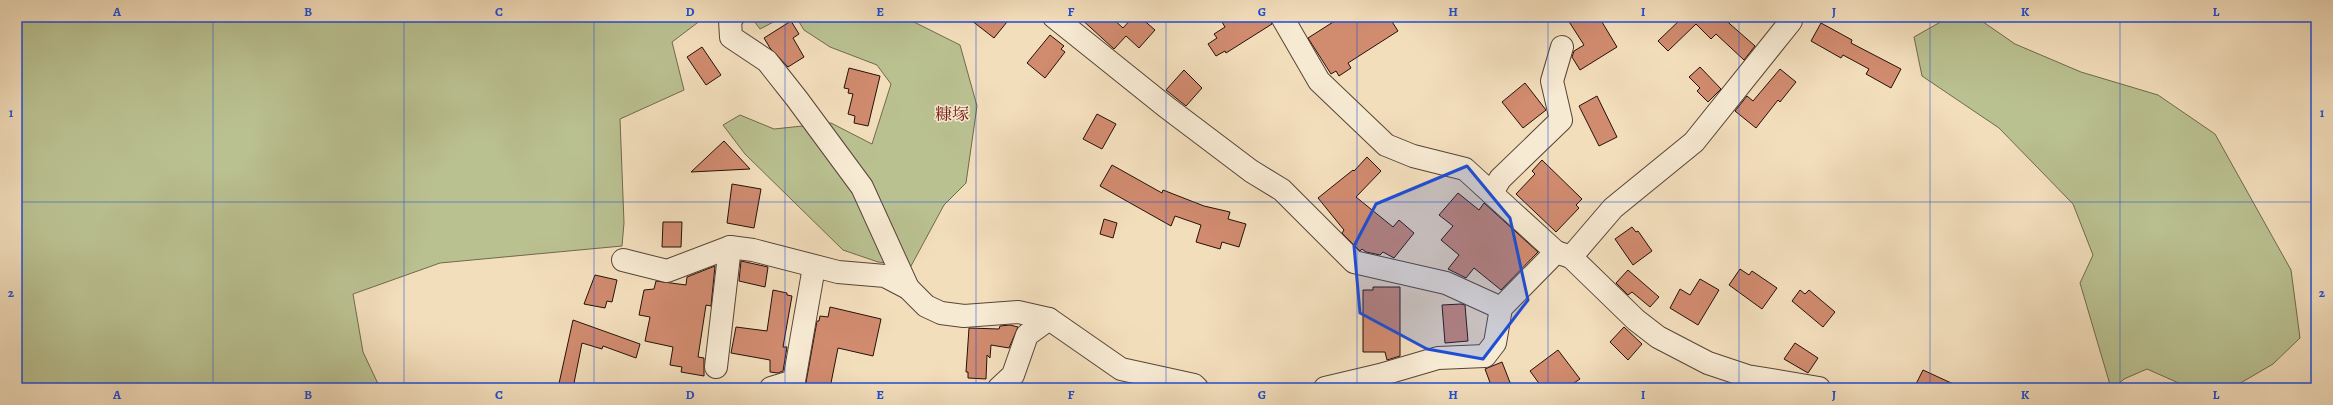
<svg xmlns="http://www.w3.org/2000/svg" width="2333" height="405" font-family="Alegreya,'Noto Serif JP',serif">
	<rect width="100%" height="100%" fill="#f3debc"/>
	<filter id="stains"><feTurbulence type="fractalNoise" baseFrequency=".005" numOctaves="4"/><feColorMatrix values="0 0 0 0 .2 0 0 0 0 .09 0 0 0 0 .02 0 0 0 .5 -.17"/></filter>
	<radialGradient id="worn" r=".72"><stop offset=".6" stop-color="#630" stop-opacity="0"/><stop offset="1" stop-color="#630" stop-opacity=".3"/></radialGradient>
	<g fill="#bac191" stroke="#70694d">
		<path d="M17,17H705L672,42L684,90L620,119L624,223L622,246L440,263L353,294L363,352L380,388H17Z"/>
		<path d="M751,17H783L760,29Z"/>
		<path d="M796,17H844L912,21L960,45L977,106L966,183L944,205L911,266L878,262L843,250L745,154L723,125L740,115L774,129L831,123L872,144L891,84L877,65L830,47L804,30Z"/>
		<path d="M1965,17H1976L2015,44L2081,72L2158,95L2215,134L2291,270L2300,338L2273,364L2232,388H2190L2147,369L2124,379L2114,388H2111L2080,283L2093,255L2073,204L1999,128L1922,76L1914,37L1944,20Z"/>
	</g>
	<g fill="#d18b6f" stroke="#251109">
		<path d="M967,17H1011L994,38Z"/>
		<path d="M1079,17H1111L1123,28L1133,17H1140L1155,30L1139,48L1126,36L1114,49Z"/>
		<path d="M1219,17H1270L1272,24L1226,53L1225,51L1216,56L1208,44L1217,38L1214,34L1225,27Z"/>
		<path d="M1341,17H1389L1398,31L1348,63L1351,68L1339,76L1336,71L1331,74L1308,38Z"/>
		<path d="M1566,17H1599L1617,47L1580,70L1572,57L1574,51L1584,45Z"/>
		<path d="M1683,17H1722L1755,46L1744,60L1716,34L1711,39L1696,24L1668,51L1658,41Z"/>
		<path d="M791,21L799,34L793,38L804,57L788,67L770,48L764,38Z"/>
		<path d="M1821,23L1852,40L1851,43L1901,69L1891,88L1866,74L1869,69L1843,55L1841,58L1811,41Z"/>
		<path d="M1050,35L1064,46L1061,49L1065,52L1045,78L1027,63Z"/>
		<path d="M702,47L721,75L706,85L687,57Z"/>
		<path d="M1700,67L1721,89L1708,102L1697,91L1700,88L1689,77Z"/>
		<path d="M849,68L880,76L868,126L854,123L855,116L848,114L853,94L848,93L849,89L844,88Z"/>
		<path d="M1780,69L1796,82L1780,102L1778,100L1756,128L1735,111L1747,96L1753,101Z"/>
		<path d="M1184,70L1202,88L1186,106L1166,90Z"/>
		<path d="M1525,83L1546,110L1523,128L1502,102Z"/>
		<path d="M1597,96L1617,137L1599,146L1579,106Z"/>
		<path d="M1097,114L1116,124L1102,149L1083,139Z"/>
		<path d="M724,141L750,169L691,172Z"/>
		<path d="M1367,157L1381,171L1356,197L1393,227L1399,220L1414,233L1394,258L1383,252L1380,255L1366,252L1362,249L1360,251L1342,233L1344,230L1318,198L1353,170L1354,171Z"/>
		<path d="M1542,160L1582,199L1576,205L1579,208L1556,232L1516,194L1535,174L1532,171Z"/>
		<path d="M1112,165L1162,193L1163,190L1204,206L1230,212L1228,219L1246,224L1239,247L1222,242L1220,249L1196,242L1201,225L1175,216L1171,226L1100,186Z"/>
		<path d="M732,184L761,189L754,228L727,223Z"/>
		<path d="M1458,193L1479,210L1484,203L1538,252L1501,290L1474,268L1466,278L1448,269L1459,255L1441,240L1453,226L1439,215Z"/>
		<path d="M1104,219L1117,223L1113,238L1100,234Z"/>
		<path d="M663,222H682L681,247H662Z"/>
		<path d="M1632,227L1636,232L1638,231L1652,251L1633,265L1615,239Z"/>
		<path d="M741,261L768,267L765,287L739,281Z"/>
		<path d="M715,266L711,306L706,305L698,357L704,358V376L681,372L682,367L670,365L673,347L645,341L650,317L639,315L644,290L654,289L656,281L686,285L687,277Z"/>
		<path d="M1740,269L1749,275L1752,271L1777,288L1762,309L1729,285Z"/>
		<path d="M1628,270L1659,297L1650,307L1632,292L1628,295L1616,283Z"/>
		<path d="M595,275L617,280L612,302L607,301L605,308L584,304Z"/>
		<path d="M1700,279L1719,290L1698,325L1670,308L1680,289L1690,295Z"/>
		<path d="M1373,287H1400V356L1387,360L1385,352H1363V290H1373Z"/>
		<path d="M773,290L787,293V295L792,296L783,347H787L783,371L778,373L770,372V360L731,353L736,327L767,331Z"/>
		<path d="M1800,290L1805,294L1809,290L1835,312L1823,327L1792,301Z"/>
		<path d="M1461,304L1465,305L1468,341L1445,343L1442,305Z"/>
		<path d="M830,307L881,319L873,356L838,348L830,388H805L817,321H819L820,316L828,317Z"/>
		<path d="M573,320L640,344L636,358L603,346L602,349L582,343L573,388H558Z"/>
		<path d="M1010,325L1018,327L1009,348L991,345L990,358L987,355L986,379L968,378V372H966L969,328L999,329L1000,326Z"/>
		<path d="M1624,327L1642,344L1628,360L1610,342Z"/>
		<path d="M1795,343L1818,358L1808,373L1784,359Z"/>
		<path d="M1558,350L1580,379L1568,387L1541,386L1530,371Z"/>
		<path d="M1502,362L1511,385L1502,388H1492L1485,369Z"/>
		<path d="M1923,370L1962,388H1914Z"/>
	</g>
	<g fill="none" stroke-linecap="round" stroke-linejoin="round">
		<defs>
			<g id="minor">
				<path d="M733,17L730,20L731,37L767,61L797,99L862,187L908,288"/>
				<path d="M1054,17L1165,106L1251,171L1282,190L1354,262L1446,283L1501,308"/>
				<path d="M1282,17L1319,81L1386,145L1413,156L1465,169L1556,252L1571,257L1636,320L1658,337L1708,363L1747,376L1819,388"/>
				<path d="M1492,193L1500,179L1561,120L1552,81L1562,47"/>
				<path d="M1571,257L1613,208L1694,142L1791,21"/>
				<path d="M623,260L667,271L730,247L753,250L838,272L885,276L908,288L926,306L941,313L964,316L1018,312L1049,319L1121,369L1194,385L1197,388"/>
				<path d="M716,367L730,247"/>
				<path d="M771,388L794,381L814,267"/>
				<path d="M999,388L1013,375L1027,335L1049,319"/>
				<path d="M1325,388L1380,375L1438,358L1485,356L1495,343L1501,308L1556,252"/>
			</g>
		</defs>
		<use href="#minor" stroke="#584436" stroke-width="24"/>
		<use href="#minor" stroke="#f7ead3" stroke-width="22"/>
	</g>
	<path fill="#1d4ed8" fill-opacity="0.2" stroke="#1d4ed8" stroke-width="3" stroke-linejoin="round" d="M1467,166L1510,218L1528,300L1483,359L1427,349L1360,313L1354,246L1376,204Z"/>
	<path fill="none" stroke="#1d4ed8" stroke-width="1" stroke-opacity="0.55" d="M213,17V388M404,17V388M594,17V388M785,17V388M976,17V388M1166,17V388M1357,17V388M1548,17V388M1739,17V388M1930,17V388M2120,17V388M17,202H2316"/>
	<g text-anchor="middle" stroke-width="3" stroke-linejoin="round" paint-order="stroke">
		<g font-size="17" fill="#7a1f14" stroke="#f7ead3">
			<text x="952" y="120">糠塚</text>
		</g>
	</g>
	<rect width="2333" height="405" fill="none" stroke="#f3debc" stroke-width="44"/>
	<rect x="22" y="22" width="2289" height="361" fill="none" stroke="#1d4ed8" stroke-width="1.5"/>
	<g font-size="13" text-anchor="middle" font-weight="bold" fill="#1d4ed8">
		<text x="117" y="16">A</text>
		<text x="308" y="16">B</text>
		<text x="499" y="16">C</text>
		<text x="690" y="16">D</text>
		<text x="880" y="16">E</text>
		<text x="1071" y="16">F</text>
		<text x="1262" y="16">G</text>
		<text x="1453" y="16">H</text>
		<text x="1643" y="16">I</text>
		<text x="1834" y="16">J</text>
		<text x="2025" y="16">K</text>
		<text x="2216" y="16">L</text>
		<text x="11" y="117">1</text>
		<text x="2322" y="117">1</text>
		<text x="11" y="297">2</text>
		<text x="2322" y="297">2</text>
		<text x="117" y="399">A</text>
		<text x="308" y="399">B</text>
		<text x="499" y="399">C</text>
		<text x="690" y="399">D</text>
		<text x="880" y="399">E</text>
		<text x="1071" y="399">F</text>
		<text x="1262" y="399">G</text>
		<text x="1453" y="399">H</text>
		<text x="1643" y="399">I</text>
		<text x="1834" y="399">J</text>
		<text x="2025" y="399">K</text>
		<text x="2216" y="399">L</text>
	</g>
	<rect width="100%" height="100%" filter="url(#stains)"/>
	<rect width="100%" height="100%" fill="url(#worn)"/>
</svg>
